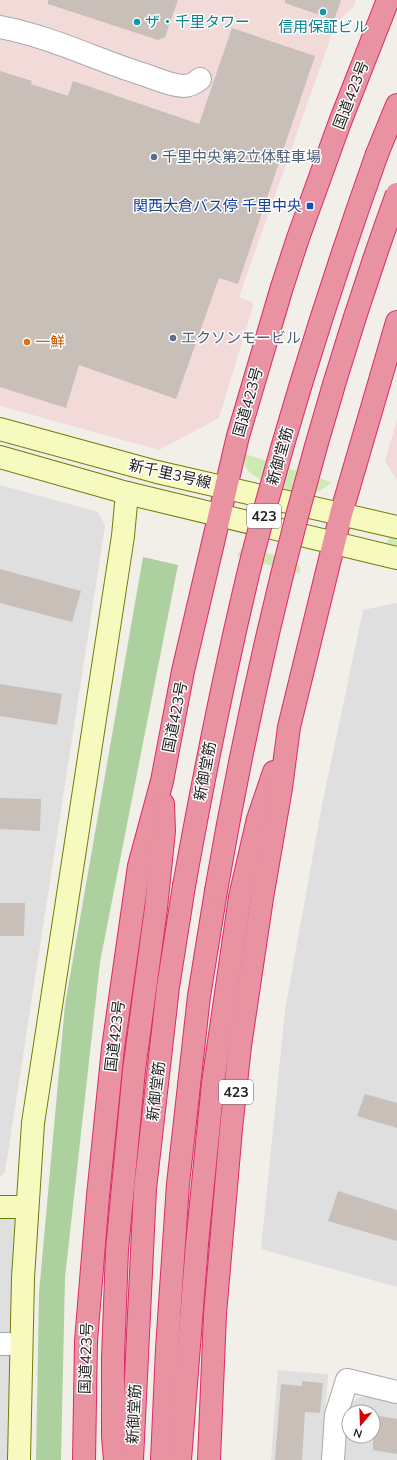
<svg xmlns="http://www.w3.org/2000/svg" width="397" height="1460" font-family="Mulish,'Noto Sans JP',sans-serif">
	<rect width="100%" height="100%" fill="#f2efe9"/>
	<g fill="#e0dfdf" fill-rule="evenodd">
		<path d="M0,485L98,512L105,526L5,1172L0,1177Z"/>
		<path d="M397,603V1287L261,1249L285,1010L322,805L363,610Z"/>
		<path d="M0,1207H27L19,1460H0Z"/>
		<path d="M278,1370L328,1374L322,1460H271Z"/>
		<path d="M365,1396L373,1397L397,1403V1460H344L347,1417L349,1408L352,1402L358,1398ZM349,1412H373V1436H349Z"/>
	</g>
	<g fill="#f2dad9">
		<path d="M0,0H356L353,7L336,23L239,297L254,303L219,418L159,450L0,406Z"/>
		<path d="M397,419V480L385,461Z"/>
	</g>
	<g fill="#cdebb0">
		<path d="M245,454L331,482C325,489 315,494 306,494C292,494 251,480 245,466C244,462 245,458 245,454Z"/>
		<path d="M390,536L397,538V546L387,544Z"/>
		<path d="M246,547L295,561L300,567V574L237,556L240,550Z"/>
	</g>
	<path fill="#add19e" d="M143,557L178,565L100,962L65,1278L61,1460H36L39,1293L65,1005Z"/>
	<g fill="#c7bfb8">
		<path d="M48,0H178L165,37L158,40L48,4Z"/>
		<path d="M285,0H341L334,20L285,3Z"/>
		<path d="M232,28L315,56L238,284L219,278L176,399L79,365L66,408L0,387V71L32,81L31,84L68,96L73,81L199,124Z"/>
		<path d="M0,569L81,591L72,622L0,603Z"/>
		<path d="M0,684L62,694L57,725L0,716Z"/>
		<path d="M0,798L41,799L40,831L0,829Z"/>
		<path d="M0,903H25L24,936H0Z"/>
		<path d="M365,1094L397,1103V1128L357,1116Z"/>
		<path d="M338,1191L397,1210V1241L328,1221Z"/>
		<path d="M302,1381L323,1383L320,1413L305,1412L302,1460H275L281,1384L302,1386Z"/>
		<path d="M373,1415L397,1419V1454L373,1450Z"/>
	</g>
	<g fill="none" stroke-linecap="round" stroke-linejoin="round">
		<defs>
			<g id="street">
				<path d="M0,27C49,36 95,59 142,74C155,78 170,86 184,86C190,86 195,83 200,79"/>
				<path d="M0,1344H20"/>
				<path d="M333,1460L336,1415L347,1380L397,1392"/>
			</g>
			<g id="secondary">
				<path d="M0,429L157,472L397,527"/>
				<path d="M0,457L127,493L397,558"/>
				<path d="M0,1207H27"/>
				<path d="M19,1460L23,1278L33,1123L123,536L127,493"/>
			</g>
			<g id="highway">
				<path d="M377,154L397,105"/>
				<path d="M84,1460L86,1341L98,1196L113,1048L139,866L162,781L183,671L238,436L282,287L298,238L340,122L388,0"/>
				<path d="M115,1460L113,1437V1358L117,1250L134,1070L156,908L164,831L163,804"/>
				<path d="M132,1460L145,1189L168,987L184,886"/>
				<path d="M162,1460L167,1349L178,1184L199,996L216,891"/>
				<path d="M180,1460L197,1244L213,1083L240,897L258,819L274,772"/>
				<path d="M209,1460L215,1314L231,1129L240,1046L262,898L281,788L289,727L341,514L397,322"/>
			</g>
		</defs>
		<use href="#street" stroke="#a9a9a9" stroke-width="24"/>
		<use href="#secondary" stroke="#707d05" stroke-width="24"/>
		<use href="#highway" stroke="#dc2a67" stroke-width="24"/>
		<use href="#street" stroke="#fff" stroke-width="22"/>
		<use href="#secondary" stroke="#f7fabf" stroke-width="22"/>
		<use href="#highway" stroke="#e892a2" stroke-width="22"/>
		<defs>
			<g id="highway-bridge">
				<path d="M184,886C204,775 226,664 253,554C288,419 330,286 377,154"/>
				<path d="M216,891C257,654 315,420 397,194"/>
			</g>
		</defs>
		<use href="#highway-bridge" stroke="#dc2a67" stroke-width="24" stroke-linecap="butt"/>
		<use href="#highway-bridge" stroke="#e892a2" stroke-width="22"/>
	</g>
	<g fill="#0f9aa8" stroke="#fff" stroke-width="1.5">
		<circle cx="323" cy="12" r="4"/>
		<circle cx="137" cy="22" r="4"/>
	</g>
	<g fill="#5c6f8a" stroke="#fff" stroke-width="1.5">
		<circle cx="154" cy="157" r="4"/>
		<circle cx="173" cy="338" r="4"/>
	</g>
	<rect fill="#1a4fb4" stroke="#fff" stroke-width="1.5" x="306" y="202" width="8" height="8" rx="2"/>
	<circle fill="#e8710a" stroke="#fff" stroke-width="1.5" cx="27" cy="342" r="4"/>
	<g text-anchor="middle" stroke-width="3" stroke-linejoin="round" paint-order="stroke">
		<g fill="#fff" stroke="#646464" stroke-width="1">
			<rect x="247" y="504" width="34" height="24" rx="3"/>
			<rect x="219" y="1080" width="34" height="24" rx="3"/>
		</g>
		<g font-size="14" font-weight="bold" fill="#222">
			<text x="264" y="521">423</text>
			<text x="236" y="1097">423</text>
		</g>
		<g font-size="15" fill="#0d838f" stroke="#fff" text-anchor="start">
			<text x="145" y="27">ザ・千里タワー</text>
			<text x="323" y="32" text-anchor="middle">信用保証ビル</text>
		</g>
		<g font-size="15" fill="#222" stroke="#fff">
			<text transform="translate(351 95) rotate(-69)" y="5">国道423号</text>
			<text transform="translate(248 402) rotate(-74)" y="5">国道423号</text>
			<text transform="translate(280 456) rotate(-74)" y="5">新御堂筋</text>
			<text transform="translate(170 474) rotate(13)" y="5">新千里3号線</text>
			<text transform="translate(175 717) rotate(-79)" y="5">国道423号</text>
			<text transform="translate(205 771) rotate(-79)" y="5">新御堂筋</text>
			<text transform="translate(115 1036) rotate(-83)" y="5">国道423号</text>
			<text transform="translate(156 1091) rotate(-83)" y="5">新御堂筋</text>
			<text transform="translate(86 1358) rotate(-88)" y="5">国道423号</text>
			<text transform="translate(134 1414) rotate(-87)" y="5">新御堂筋</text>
		</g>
		<g font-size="15" fill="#4e5e75" stroke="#fff" text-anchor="start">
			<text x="162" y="162">千里中央第2立体駐車場</text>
			<text x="181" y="343">エクソンモービル</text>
		</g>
		<g font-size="15" fill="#164399" stroke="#fff" text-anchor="end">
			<text x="302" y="211">関西大倉バス停 千里中央</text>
		</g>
		<g font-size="15" fill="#c56008" stroke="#fff" text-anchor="start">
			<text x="35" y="347">一鮮</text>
		</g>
	</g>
	<g transform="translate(361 1424) rotate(199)"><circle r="19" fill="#ffffff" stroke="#a7a7a7"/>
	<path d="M0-3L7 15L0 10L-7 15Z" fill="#d40000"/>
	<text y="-6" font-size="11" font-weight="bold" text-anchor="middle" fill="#222222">N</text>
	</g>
</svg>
